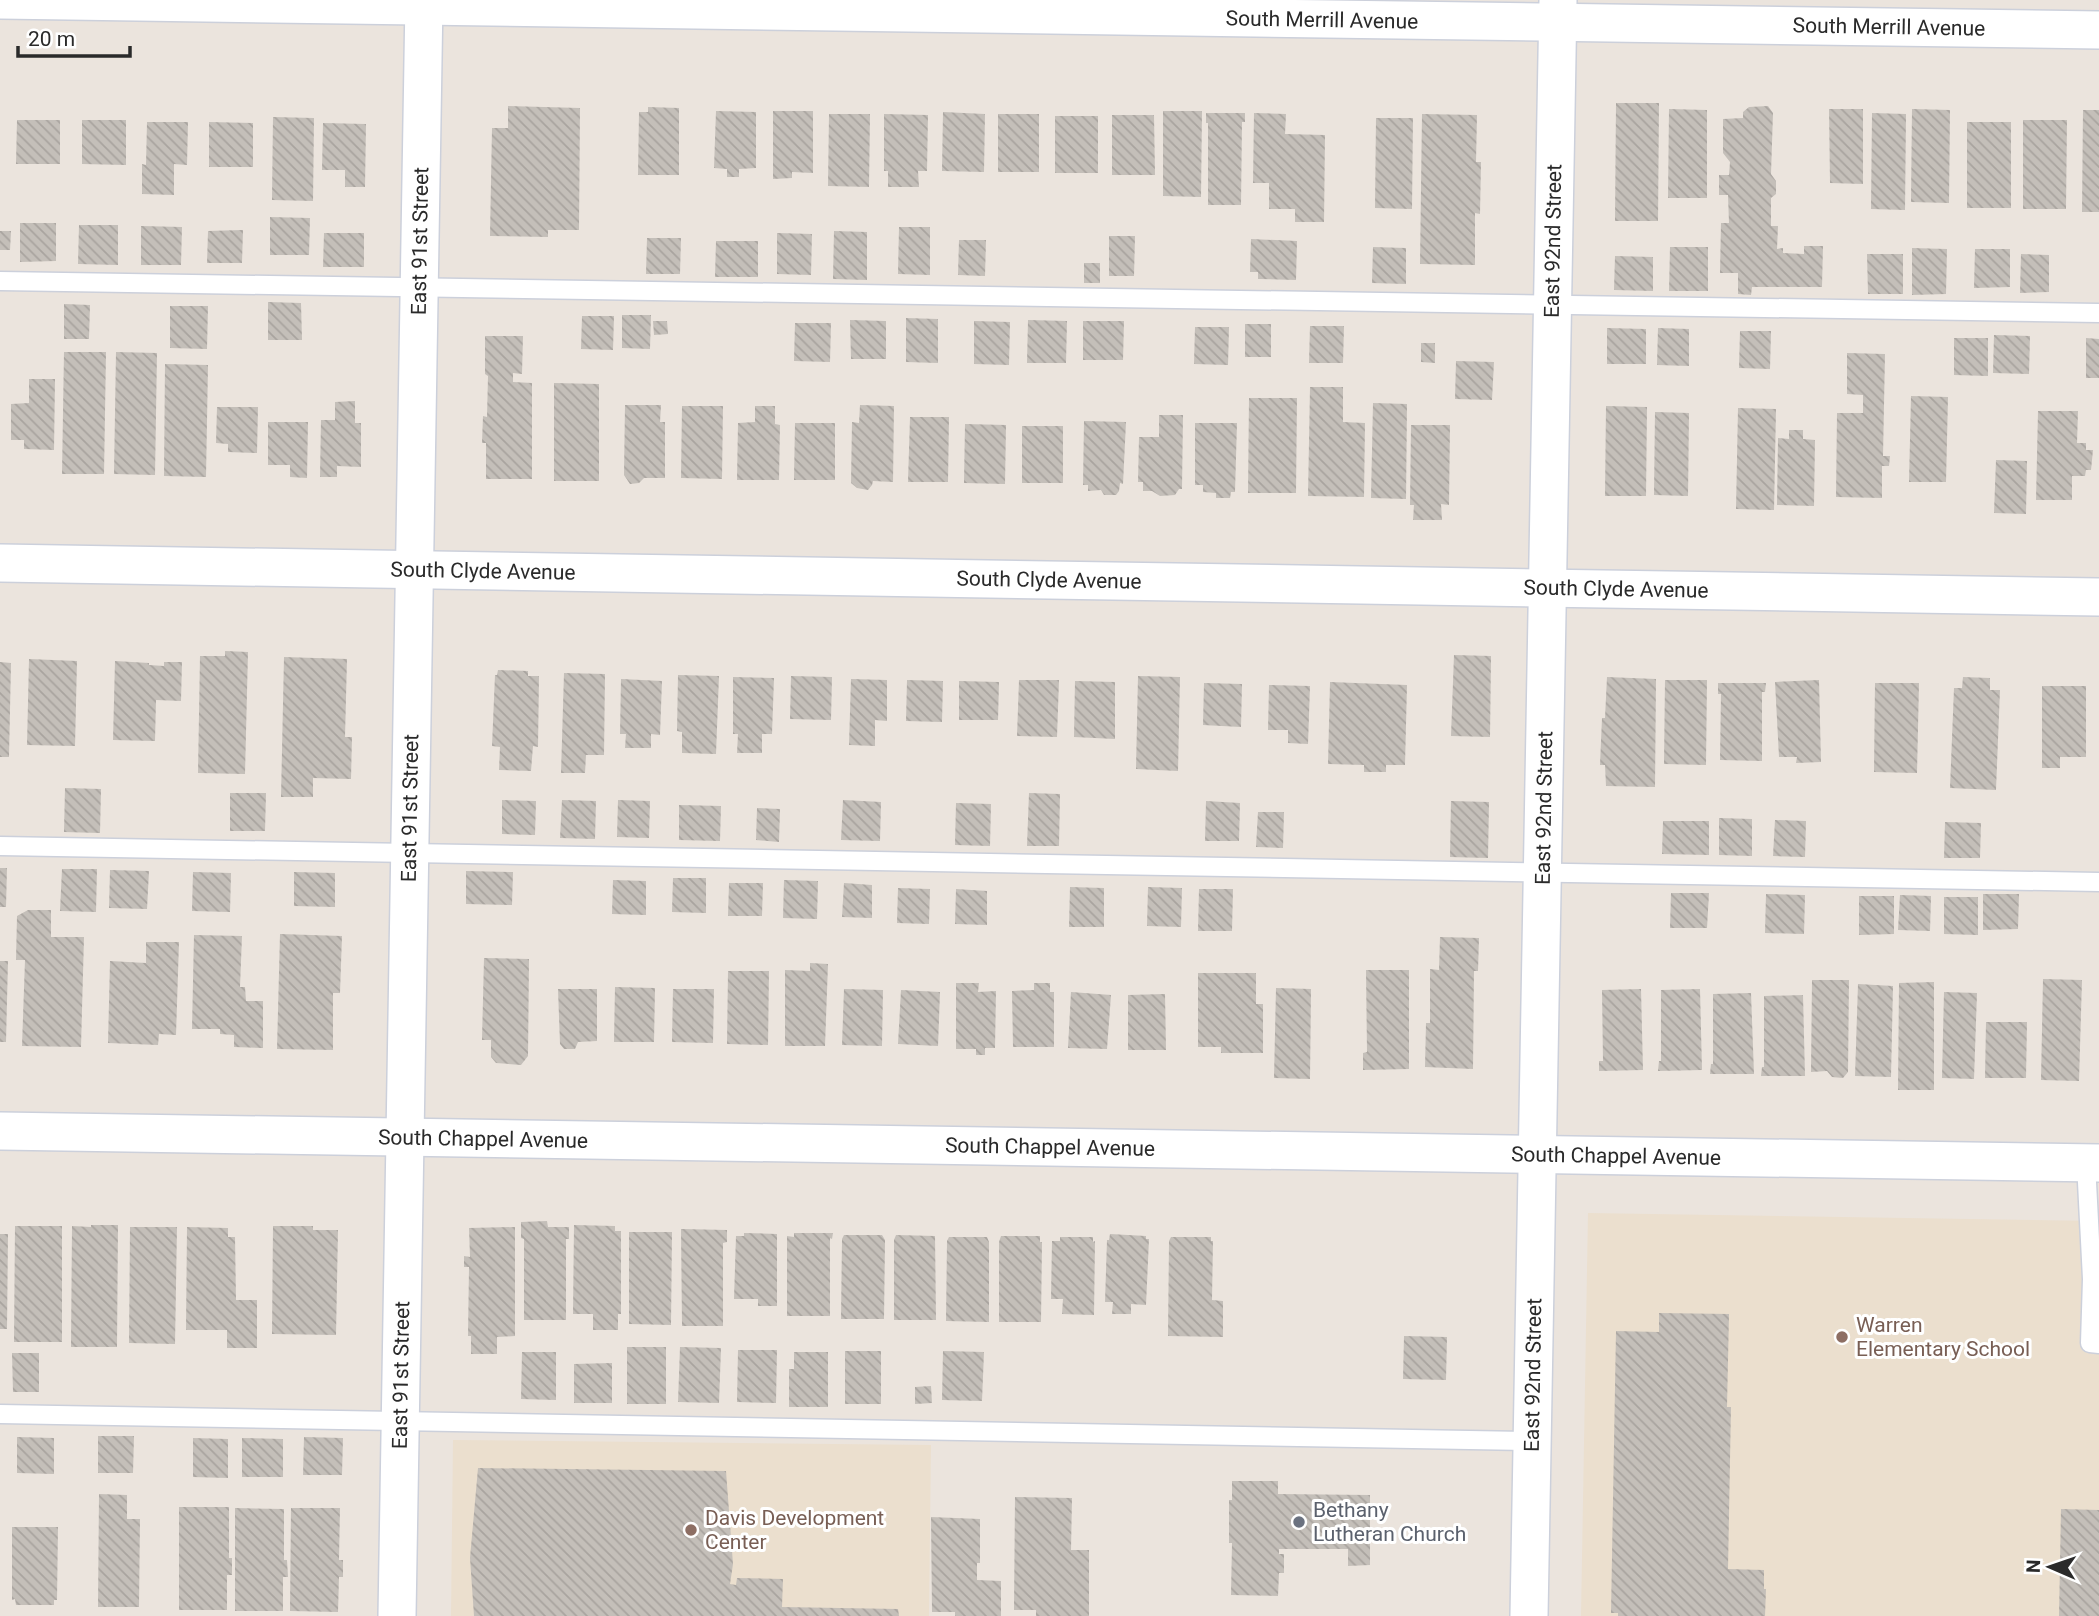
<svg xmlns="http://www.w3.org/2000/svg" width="2099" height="1616" font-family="Roboto,sans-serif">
	<defs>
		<pattern id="building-back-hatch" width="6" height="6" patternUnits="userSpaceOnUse" patternTransform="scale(1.75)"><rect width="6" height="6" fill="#c4bfb9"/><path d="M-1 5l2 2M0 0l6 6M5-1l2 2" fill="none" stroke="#a9a49f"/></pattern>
	</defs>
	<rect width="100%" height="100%" fill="#ebe4dd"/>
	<g fill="#ebdfce">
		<path d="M1588,1213L2099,1221V1616H1581Z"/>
		<path d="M453,1440L931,1445L929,1616H451Z"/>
	</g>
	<g fill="url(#building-back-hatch)">
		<path d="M1616,103H1659L1658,221H1615Z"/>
		<path d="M508,106L580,108L579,230H548V237L490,236L492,128H508Z"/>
		<path d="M1768,106L1773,113L1771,174L1776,181V194L1771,198V226H1778L1777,249L1783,248V253L1804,254V246H1823L1822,287H1752L1751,295L1738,294V273H1720L1721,223H1729L1728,195H1719V175H1729L1730,162L1723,153V119L1743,118V112L1749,107Z"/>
		<path d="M648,107L679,108V175H638L639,112H648Z"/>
		<path d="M1669,109L1707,110V198H1668Z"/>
		<path d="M1829,109H1863V184L1830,183Z"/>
		<path d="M1912,109L1950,110L1949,203L1911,202Z"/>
		<path d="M2083,110H2099V212H2082Z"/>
		<path d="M716,111L756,112V168L739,169V177H727V169L714,168Z"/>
		<path d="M773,111H813V173L792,172V178L773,179Z"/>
		<path d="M1163,111H1202L1201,197L1163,196Z"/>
		<path d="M943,112L985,114L984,172L942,171Z"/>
		<path d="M1206,113H1245V122H1242L1241,205H1208V123H1206Z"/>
		<path d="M1254,113L1286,114L1285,134L1325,135L1324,222H1295V209H1269V183H1253Z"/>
		<path d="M1872,113L1906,114L1905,210L1871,209Z"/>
		<path d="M829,114H870L869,187L828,186Z"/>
		<path d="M884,114L928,115L927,171H918L919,187H888V171H884Z"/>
		<rect x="998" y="114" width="41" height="58"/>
		<path d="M1422,114L1477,115L1476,162H1481L1480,214L1475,213V265L1420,264Z"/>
		<path d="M1112,115H1154L1155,175H1112Z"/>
		<rect x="1055" y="116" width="43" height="57"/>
		<path d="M273,117L314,118L313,201L272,200Z"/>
		<path d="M1376,118H1413L1412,209L1375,208Z"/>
		<path d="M17,120H60V164H16Z"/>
		<path d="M82,120H126V165L82,164Z"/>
		<path d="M2023,120H2067L2066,209H2023Z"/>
		<path d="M147,122H188L187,165L174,164V195L142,194V164L146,165Z"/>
		<path d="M209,122L253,123V167H209Z"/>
		<rect x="1967" y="122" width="44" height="86"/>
		<path d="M323,123L366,124L365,187H345V170H322Z"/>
		<path d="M270,217L310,218L309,255H270Z"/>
		<path d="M20,223H56V261L20,262Z"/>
		<path d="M79,225H118V265L78,264Z"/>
		<path d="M141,226L182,227L181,265H141Z"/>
		<path d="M899,227H930V275L898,274Z"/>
		<path d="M243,230L242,263H207L208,231Z"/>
		<path d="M0,231H11L10,250H0Z"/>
		<path d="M834,231L867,232V280L833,279Z"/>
		<path d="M324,233H364V267H323Z"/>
		<path d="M777,233L812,234L811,275L777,274Z"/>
		<path d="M1109,236H1135L1134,276H1109Z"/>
		<path d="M647,238H681L680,274H646Z"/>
		<path d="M1251,239L1297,241L1296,280L1258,279V272H1250Z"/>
		<path d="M959,240H986L985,276L958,275Z"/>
		<path d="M716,241H758V277H715Z"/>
		<path d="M1373,247L1406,248V284L1372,283Z"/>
		<path d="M1670,247H1708V291H1669Z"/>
		<path d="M1912,248L1947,249L1946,294L1912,295Z"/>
		<path d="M1975,249H2010V287L1974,288Z"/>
		<path d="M1867,254H1903V294H1868Z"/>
		<path d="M2021,254L2049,255V292L2020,293Z"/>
		<path d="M1615,256L1653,257V291L1614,290Z"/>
		<rect x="1084" y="263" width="16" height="20"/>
		<path d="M268,302L301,303L302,340H268Z"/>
		<path d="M64,304L90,305L89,339H64Z"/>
		<path d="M170,306H208L207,349L170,348Z"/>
		<path d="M622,315H651L650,349L622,348Z"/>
		<path d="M582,316H614L613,350L581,349Z"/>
		<path d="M906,318L938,319V363L906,362Z"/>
		<path d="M850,320L886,321V359H851Z"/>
		<path d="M1028,320L1067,321L1066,363H1027Z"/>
		<path d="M653,321H667L668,334L654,335Z"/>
		<path d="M974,321L1010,322L1009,365L974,364Z"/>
		<path d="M1083,321H1124L1123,360H1083Z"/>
		<path d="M795,323H831L830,362L794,361Z"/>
		<rect x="1245" y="324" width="26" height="33"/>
		<path d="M1310,326H1344L1343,363H1309Z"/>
		<path d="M1195,327H1229L1228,365L1194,364Z"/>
		<path d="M1607,328L1646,329V364H1607Z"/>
		<path d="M1658,328L1689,329V366L1657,365Z"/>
		<path d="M1740,331H1771L1770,369L1739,368Z"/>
		<path d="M1994,335L2030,336L2029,374L1993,373Z"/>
		<path d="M485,336H523L522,374L513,373V382L532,383V479H486V443H482L483,416L487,417L488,376L485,374Z"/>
		<path d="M1954,338H1988V376L1954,375Z"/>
		<path d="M2086,338L2099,339V378H2086Z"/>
		<path d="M1421,343H1435V363L1421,362Z"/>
		<path d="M64,352H106L104,474H62Z"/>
		<path d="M116,352L157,353L155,475L114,474Z"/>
		<path d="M1847,353L1885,354L1883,456H1890L1889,466H1882V498L1836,497L1837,413H1863V395L1847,394Z"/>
		<path d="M1456,361L1494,362L1492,400L1455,399Z"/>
		<path d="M165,364L208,365L206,477L164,476Z"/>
		<path d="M29,379H55L54,450L24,449V440H11V404L29,403Z"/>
		<path d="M554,383L599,384V481H554Z"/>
		<path d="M1310,387H1343V422L1365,423L1364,497L1308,496Z"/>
		<path d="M1911,396L1948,397L1946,482H1909Z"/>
		<path d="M1249,398H1297L1296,493H1248Z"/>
		<path d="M355,401V423H361V467L337,466V477H320L321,420H335V402Z"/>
		<path d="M1373,403L1407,404L1406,499L1371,498Z"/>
		<path d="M625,405H661L660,422H665V478H644L639,483L630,484L624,475Z"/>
		<path d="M860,405L894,406L893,482L873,481L872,485L868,490L857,488L851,483L852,422L859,423Z"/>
		<path d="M682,406H723L722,479L681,478Z"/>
		<path d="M755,406H775V424L780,425L779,480H737L738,423L755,422Z"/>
		<path d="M1606,406L1647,407L1646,496H1605Z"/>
		<path d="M217,407H258L257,453L228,452V444L216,443Z"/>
		<path d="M1738,408L1776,409L1774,510L1736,509Z"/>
		<path d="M2038,411H2078L2077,443H2086V450H2093L2091,470H2086L2085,476H2072V500H2036Z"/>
		<path d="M1655,412L1689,413L1688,496L1654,495Z"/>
		<path d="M1159,415H1183L1182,489H1179L1175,495L1160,496L1152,491H1143V482H1138L1139,437H1159Z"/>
		<path d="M910,417H949L948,482H908Z"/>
		<path d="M1084,421L1126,422L1123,484L1120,483L1119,491L1116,495H1104L1101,490L1088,491V485H1083Z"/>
		<path d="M268,422H308L307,478L290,477V465H268Z"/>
		<path d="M795,423H835V480H794Z"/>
		<path d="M1195,423H1237L1235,492H1231L1230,498H1216V493L1203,492V485H1195Z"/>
		<path d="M965,424L1006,425L1005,484L964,483Z"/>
		<path d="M1411,425H1450L1449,505L1441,504L1442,520H1413L1414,505H1410Z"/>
		<rect x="1022" y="426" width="41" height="57"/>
		<path d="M1789,430H1803V439L1815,440L1814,506L1777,505L1778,438L1789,439Z"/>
		<path d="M1996,460L2027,461L2026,514L1994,513Z"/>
		<path d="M225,651L248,652L245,774L198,773L200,656H225Z"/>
		<path d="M1454,655L1491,656L1490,737L1451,736Z"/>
		<path d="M284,657L347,659L345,737H352L351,779L313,778V797H281Z"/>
		<path d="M29,659L77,661L75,746L27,745Z"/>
		<path d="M115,661L149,663V665L164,666V662H182L181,701L156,700L155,741L113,740Z"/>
		<path d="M0,662L11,663L9,757H0Z"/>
		<path d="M498,670L528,671V676H539L538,747L533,746L531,771L499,770L500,747L492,746L495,675H497Z"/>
		<path d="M564,673L605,674L604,755H586L585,773H561Z"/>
		<path d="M678,675L719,676L716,754L682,753V732L677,731Z"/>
		<path d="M791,676L832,677L831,720L790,719Z"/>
		<path d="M1138,676L1180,677L1178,771L1136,769Z"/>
		<path d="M733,677L774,678L772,734H762V753H737L738,734H733Z"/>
		<path d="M1607,677L1656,679L1655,787L1606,786L1605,765H1600L1602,718H1605Z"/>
		<path d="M1963,677L1990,678V690H2000L1996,790L1950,788L1954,688H1962Z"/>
		<path d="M621,679L662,681L660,735L651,734V748H625L626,734H620Z"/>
		<path d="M851,679L887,680V721L875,720V746L849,745Z"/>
		<path d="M907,680L943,681L942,722L906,721Z"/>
		<path d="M1019,680H1059L1057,737L1017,736Z"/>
		<path d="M1665,680H1707L1706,765L1664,764Z"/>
		<path d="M1819,680L1821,762L1796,763L1797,757H1779L1775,682Z"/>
		<path d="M959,681L999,682L998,720H959Z"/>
		<path d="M1075,681L1115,682V739L1074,737Z"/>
		<path d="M1330,682L1407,685L1405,765H1386V772H1364V765L1328,764Z"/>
		<path d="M1204,683L1242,684L1241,727L1203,725Z"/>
		<path d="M1718,683H1766L1765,692H1762V761L1720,760L1721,694H1718Z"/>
		<path d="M1875,683H1919L1917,773L1874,772Z"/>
		<path d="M1269,685L1310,686L1308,744L1288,743V730H1268Z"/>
		<path d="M2042,686H2086V757H2060V768H2042Z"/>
		<path d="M65,788L101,789L100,833L64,832Z"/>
		<path d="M230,793H266L265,831H230Z"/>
		<path d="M1029,793L1060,794L1059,846H1027Z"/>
		<path d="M502,800L536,801L535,835L502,834Z"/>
		<path d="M562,800L596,801L595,839L560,838Z"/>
		<path d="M618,800L650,801L649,838L617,837Z"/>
		<path d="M843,800L881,802L880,841L841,840Z"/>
		<path d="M1206,801L1240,803L1239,841H1205Z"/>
		<path d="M1451,801L1489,802L1488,858L1450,857Z"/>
		<path d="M956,803L991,804L990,846L955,845Z"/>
		<path d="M679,805L721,806L720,841L679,840Z"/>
		<path d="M757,808L780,809L779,842L756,840Z"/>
		<path d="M1258,812H1284L1283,848L1256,847Z"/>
		<path d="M1719,818L1752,819V856L1719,855Z"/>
		<path d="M1775,820L1806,821L1805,857L1773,856Z"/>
		<path d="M1663,821H1709V855L1662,854Z"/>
		<path d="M1945,822L1981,823L1980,858H1944Z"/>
		<path d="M0,868H7L6,907H0Z"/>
		<path d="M62,869H97L96,912L60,911Z"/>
		<path d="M110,870L149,871L147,909L109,908Z"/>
		<path d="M466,871L513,872L512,905L466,904Z"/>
		<path d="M193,872L231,873L230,912L192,911Z"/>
		<path d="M294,872L335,873V907L294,906Z"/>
		<path d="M673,878H706V913L672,912Z"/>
		<path d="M613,880L646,881V915L612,914Z"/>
		<path d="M784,880L818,881L817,919L783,918Z"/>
		<path d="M729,883H763L762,916H728Z"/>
		<path d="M844,883L872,885V918L842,917Z"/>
		<path d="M1070,887L1104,888V927H1069Z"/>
		<path d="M1148,887L1182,888L1181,927L1147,926Z"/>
		<path d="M898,888L930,889L929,924L897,923Z"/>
		<path d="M956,889L987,891V925L955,924Z"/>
		<path d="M1199,889H1233L1232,931H1198Z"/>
		<path d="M1671,893H1709L1707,928H1670Z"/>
		<path d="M1766,894L1805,895L1804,934L1765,933Z"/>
		<path d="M1983,894H2019L2018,929L1983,930Z"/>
		<path d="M1900,895L1931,896L1930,931L1898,930Z"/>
		<path d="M1859,896H1894V934L1859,935Z"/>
		<path d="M1944,897H1978V935L1944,934Z"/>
		<path d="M28,910H51V937H84L81,1047L22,1046L25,960H16L17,916Z"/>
		<path d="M280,934L342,936L340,993H333V1050L277,1049Z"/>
		<path d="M194,935L242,936L240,987H245L246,1001H263V1048L234,1047V1035L220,1034V1029H192Z"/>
		<path d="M1440,937L1479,938L1478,971H1474L1473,1069L1425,1067L1426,1023H1430V969L1439,970Z"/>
		<path d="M146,942H179L176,1035L159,1034L158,1045L108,1043L110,961L146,963Z"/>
		<path d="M484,958L529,959L528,1056L521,1065L496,1063L491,1057V1040H482Z"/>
		<path d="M0,961H8L6,1042H0Z"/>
		<path d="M810,963L828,964L825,1046H785V970L810,971Z"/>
		<path d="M1366,970H1409V1069L1363,1070V1053L1367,1052Z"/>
		<path d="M728,971H769L768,1045L727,1044Z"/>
		<path d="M1198,973H1256V1004H1263V1053H1221V1047H1198Z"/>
		<path d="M2043,979L2082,980L2079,1081L2041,1080Z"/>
		<path d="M1812,980H1849L1848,1072L1843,1078L1832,1077L1827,1071L1811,1072Z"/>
		<path d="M1934,982V1090H1898L1899,983Z"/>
		<path d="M956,983H979L978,992L996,991L995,1048H985V1055H976V1049H956Z"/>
		<path d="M1034,983H1050V992H1054V1047H1013L1012,991L1034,990Z"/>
		<path d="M1858,984L1893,986L1891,1077L1855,1076Z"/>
		<path d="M615,987L655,988L654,1042H614Z"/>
		<path d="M1276,988L1311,989L1310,1079L1274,1078Z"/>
		<path d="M558,989H597V1041L578,1042L575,1049H564L560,1044Z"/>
		<path d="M673,989H714L713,1043L672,1042Z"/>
		<path d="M844,989L883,990L882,1046L842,1045Z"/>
		<path d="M1641,989L1643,1070L1599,1071V1061H1603L1602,990Z"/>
		<path d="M1700,989L1702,1070L1658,1071L1659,1061H1661V990Z"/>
		<path d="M901,990L940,992L938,1046L898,1044Z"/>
		<path d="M1071,992L1111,995L1107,1049L1068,1048Z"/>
		<path d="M1944,992L1977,993L1974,1079L1942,1078Z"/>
		<path d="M1751,993L1754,1074H1710L1711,1064H1713V994Z"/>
		<path d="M1165,994L1166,1050H1128V995Z"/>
		<path d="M1803,995L1805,1076H1761L1762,1067H1764V996Z"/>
		<path d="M1986,1022H2027L2026,1078H1985Z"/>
		<path d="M547,1221L548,1227H569V1239H566V1320H524V1239L521,1238V1222Z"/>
		<path d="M91,1225H118L117,1347H71L72,1226L91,1227Z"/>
		<path d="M574,1225L615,1226V1231H621V1314H618V1330H593V1314H573Z"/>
		<path d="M15,1226H62V1342H14Z"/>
		<path d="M273,1226H313V1230H338L336,1335L272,1334Z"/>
		<path d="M130,1227H177L175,1344L129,1343Z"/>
		<path d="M187,1227L228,1228V1237H235L236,1300H257V1348H227V1330H186Z"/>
		<path d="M515,1227V1336L497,1337V1354H471V1336H468L469,1267H464V1256L470,1257L469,1228Z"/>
		<path d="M681,1229L727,1230V1242L723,1243V1326H682Z"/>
		<path d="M629,1232H672L671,1325L629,1324Z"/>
		<path d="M744,1233L777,1234V1306H758V1299H734L736,1236H744Z"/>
		<path d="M794,1233H833L832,1239L830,1238V1316H787V1236L794,1237Z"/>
		<path d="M0,1234H8L7,1329H0Z"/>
		<path d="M1110,1234L1146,1236V1239H1149L1146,1305L1131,1304V1314H1112L1113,1302H1105L1107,1240H1109Z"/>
		<path d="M844,1235H882L885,1240L884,1319H841L842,1239Z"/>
		<path d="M896,1235L935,1236L936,1320H894V1240Z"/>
		<path d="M1001,1236H1040V1242H1042L1041,1322H999V1242Z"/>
		<path d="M949,1237H987L989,1242V1322L946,1321L947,1241Z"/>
		<path d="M1060,1237H1093V1242L1095,1241L1094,1315L1062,1314L1063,1299H1051L1052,1241H1060Z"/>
		<path d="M1171,1237H1211V1241H1213L1212,1300L1223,1301V1337L1168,1336L1169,1241Z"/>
		<path d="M1659,1313L1729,1314L1727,1407H1731L1728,1569L1764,1570V1589H1766L1765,1616H1618V1613H1611L1616,1331L1659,1332Z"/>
		<path d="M1404,1336L1447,1337L1446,1380L1403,1379Z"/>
		<rect x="627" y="1347" width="39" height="57"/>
		<path d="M680,1347L721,1348L719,1403L678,1402Z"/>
		<path d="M738,1350H777L776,1403L737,1402Z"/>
		<rect x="845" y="1351" width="36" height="53"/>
		<path d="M943,1351L984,1352L982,1401L942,1400Z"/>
		<path d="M522,1352H556V1400L521,1399Z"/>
		<path d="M794,1352H828V1407H789V1369H794Z"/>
		<path d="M12,1353H39V1392H13Z"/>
		<path d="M612,1363V1403H574V1364Z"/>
		<path d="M931,1386L932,1403L915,1404V1387Z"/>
		<path d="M98,1436H134L133,1473H98Z"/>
		<path d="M17,1437L54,1438V1474L17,1473Z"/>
		<path d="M304,1437L343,1438L342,1475H303Z"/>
		<path d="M193,1438L228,1439V1478L193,1477Z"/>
		<path d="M242,1438L283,1439V1477H242Z"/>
		<path d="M478,1468L726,1471L733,1564L730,1584L736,1585L737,1578L783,1579L782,1607L898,1609L899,1616H474L470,1558Z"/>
		<path d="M1232,1481H1278V1494L1370,1495V1565L1348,1566V1549H1279V1554H1284V1573H1279L1278,1596L1231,1595L1232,1543H1229V1500H1232Z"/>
		<path d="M99,1494L127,1495V1519H140L139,1607H98Z"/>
		<path d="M1015,1497L1072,1498L1071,1550H1089V1616H1036V1610H1014Z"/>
		<path d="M179,1507H229V1558H232V1575H227V1610H179Z"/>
		<path d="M235,1508L284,1509V1560H287L288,1577H283V1611H235Z"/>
		<path d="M291,1508H340L339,1560H343V1577H339L338,1612L290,1611Z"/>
		<path d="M2061,1509L2099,1510V1616H2059Z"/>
		<path d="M931,1517L980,1519V1563H977V1580L1001,1581V1616H955V1612H932Z"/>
		<path d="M12,1527H58L57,1600H54V1605H16L15,1599L12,1600Z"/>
	</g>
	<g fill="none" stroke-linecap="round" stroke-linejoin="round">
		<defs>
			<g id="service">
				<path d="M0,281L2099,313"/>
				<path d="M0,846L2099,882"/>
				<path d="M2086,1163L2092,1279L2090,1343L2099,1344"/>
				<path d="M0,1414L1532,1441"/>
			</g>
			<g id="minor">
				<path d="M0,0L2099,30"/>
				<path d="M0,563L2099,597"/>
				<path d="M0,1131L2099,1163"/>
				<path d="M397,1616L424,0"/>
				<path d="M1529,1616L1558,0"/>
			</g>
		</defs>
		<use href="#service" stroke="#ccd0db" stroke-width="21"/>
		<use href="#minor" stroke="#ccd0db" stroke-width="40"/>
		<use href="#service" stroke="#fff" stroke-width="18"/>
		<use href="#minor" stroke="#fff" stroke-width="37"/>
	</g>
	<g fill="#8d6e63" stroke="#fff" stroke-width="2.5">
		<circle cx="1842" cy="1337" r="7"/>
		<circle cx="691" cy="1530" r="7"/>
	</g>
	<circle fill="#6b7280" stroke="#fff" stroke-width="2.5" cx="1299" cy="1522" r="7"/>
	<g text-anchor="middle" stroke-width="6" stroke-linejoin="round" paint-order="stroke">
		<g font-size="21" fill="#2a2a2a" stroke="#fff">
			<text transform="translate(1322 20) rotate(1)" y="7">South Merrill Avenue</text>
			<text transform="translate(1889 27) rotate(1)" y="7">South Merrill Avenue</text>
			<text transform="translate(420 241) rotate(-89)" y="7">East 91st Street</text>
			<text transform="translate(1553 241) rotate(-89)" y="7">East 92nd Street</text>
			<text transform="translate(483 571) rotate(1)" y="7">South Clyde Avenue</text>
			<text transform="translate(1049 580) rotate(1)" y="7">South Clyde Avenue</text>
			<text transform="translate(1616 589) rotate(1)" y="7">South Clyde Avenue</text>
			<text transform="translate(410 808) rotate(-89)" y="7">East 91st Street</text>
			<text transform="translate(1544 808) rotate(-89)" y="7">East 92nd Street</text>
			<text transform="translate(483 1139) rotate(1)" y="7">South Chappel Avenue</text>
			<text transform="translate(1050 1147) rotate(1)" y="7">South Chappel Avenue</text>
			<text transform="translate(1616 1156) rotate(1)" y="7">South Chappel Avenue</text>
			<text transform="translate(401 1375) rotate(-89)" y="7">East 91st Street</text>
			<text transform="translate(1533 1375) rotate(-89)" y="7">East 92nd Street</text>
		</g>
		<g font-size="21" fill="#785e54" stroke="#fff" text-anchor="start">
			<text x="1856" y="1332">Warren<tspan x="1856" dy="24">Elementary School</tspan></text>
			<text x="705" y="1525">Davis Development<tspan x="705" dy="24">Center</tspan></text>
		</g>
		<g font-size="21" fill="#5b616d" stroke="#fff" text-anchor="start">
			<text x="1313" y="1517">Bethany<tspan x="1313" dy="24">Lutheran Church</tspan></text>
		</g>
	</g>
	<g transform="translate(2050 1567) rotate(272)" stroke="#ffffff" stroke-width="5" paint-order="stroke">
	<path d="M0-5L12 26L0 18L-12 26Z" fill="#2a2a2a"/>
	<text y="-10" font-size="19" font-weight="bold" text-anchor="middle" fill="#2a2a2a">N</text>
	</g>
	<path d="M18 46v10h112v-10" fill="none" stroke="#2a2a2a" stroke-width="3.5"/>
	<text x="28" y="46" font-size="21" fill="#2a2a2a" stroke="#ffffff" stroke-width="5" paint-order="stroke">20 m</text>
</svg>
